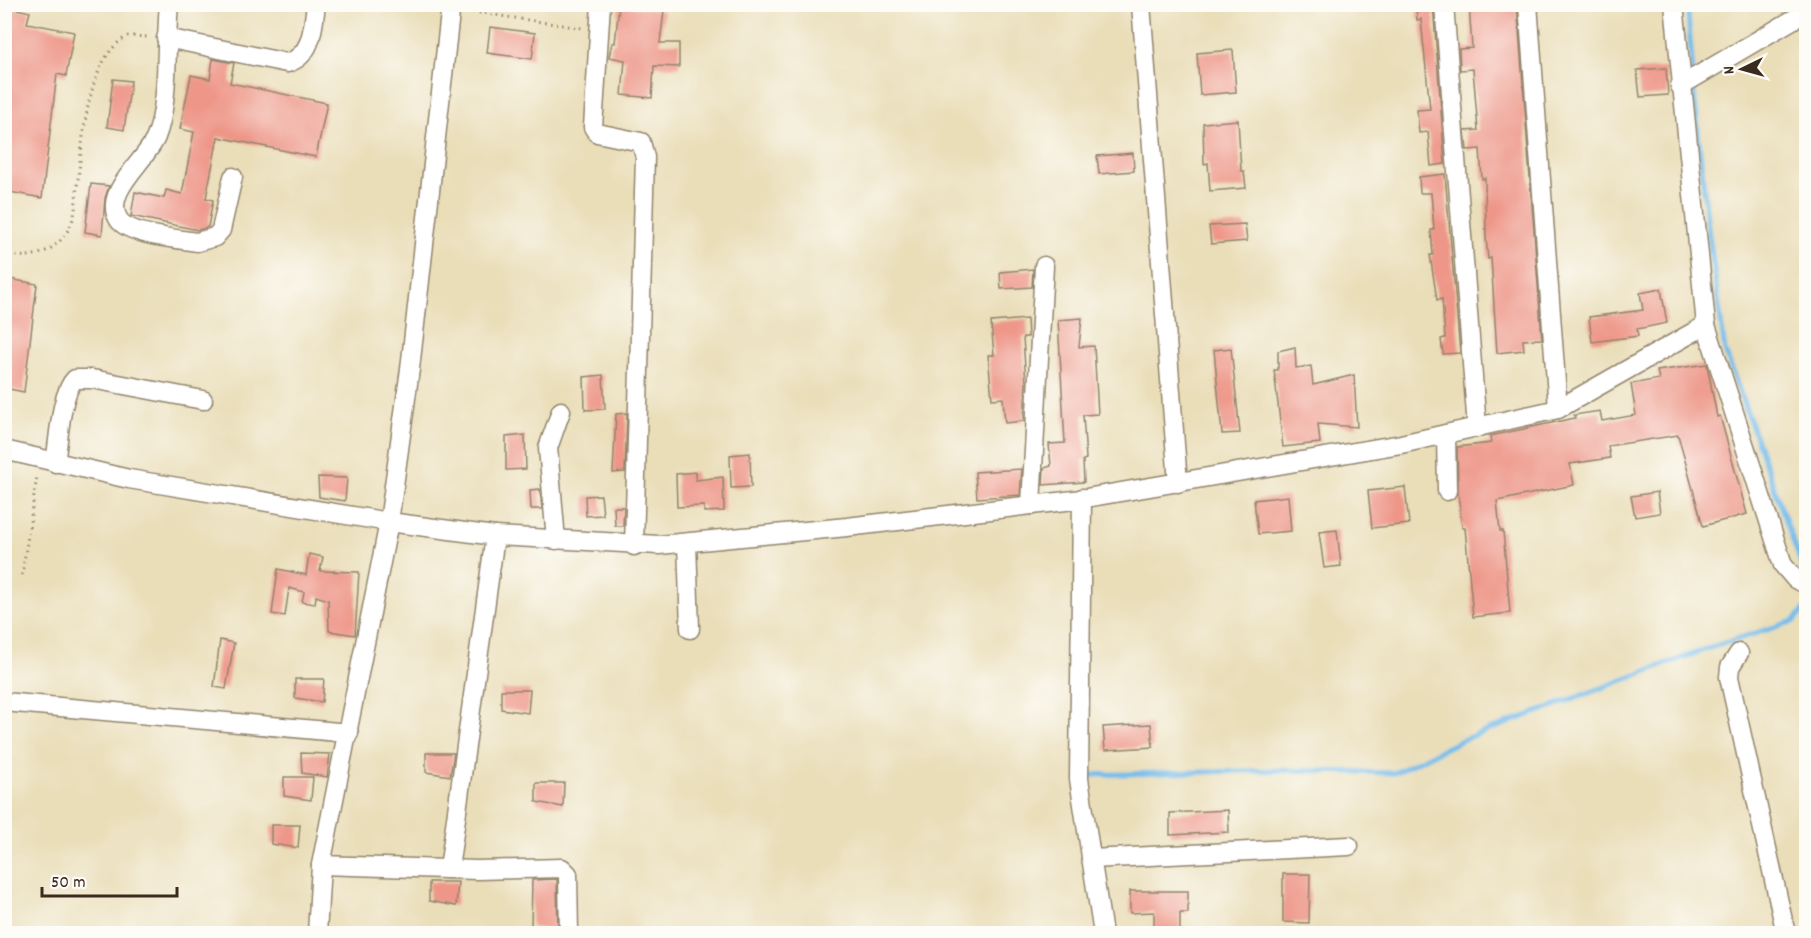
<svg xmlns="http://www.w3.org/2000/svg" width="1811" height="938" font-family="Dekko,sans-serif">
	<rect width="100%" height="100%" fill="#fdfcf7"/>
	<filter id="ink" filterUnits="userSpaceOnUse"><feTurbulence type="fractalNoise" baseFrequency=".0167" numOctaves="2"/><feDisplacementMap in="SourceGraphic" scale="12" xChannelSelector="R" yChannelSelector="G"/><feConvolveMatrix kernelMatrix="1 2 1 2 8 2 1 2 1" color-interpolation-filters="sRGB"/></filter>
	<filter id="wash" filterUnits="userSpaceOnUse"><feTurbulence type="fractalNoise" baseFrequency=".008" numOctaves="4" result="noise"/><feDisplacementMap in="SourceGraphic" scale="24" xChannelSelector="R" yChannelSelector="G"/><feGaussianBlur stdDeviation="1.35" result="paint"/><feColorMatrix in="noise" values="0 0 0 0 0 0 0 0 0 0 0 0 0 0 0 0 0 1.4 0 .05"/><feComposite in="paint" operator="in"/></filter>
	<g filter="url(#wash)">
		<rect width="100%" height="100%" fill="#eadeb9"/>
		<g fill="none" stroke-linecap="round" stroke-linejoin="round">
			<g stroke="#74bdec" stroke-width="5">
				<path d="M1687,4L1693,73"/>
				<path d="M1693,82L1707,220L1725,351L1806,577"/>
				<path d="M1084,775L1282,770L1394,773L1462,740L1709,648L1794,621L1806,608"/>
			</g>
		</g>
		<g id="blocks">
			<g fill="#ee9789">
				<path d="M1416,4H1433L1445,164L1431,166L1428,132L1419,133L1417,110L1430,109L1421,19L1417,20Z"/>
				<path d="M1469,4H1517L1542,339L1523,340L1524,350L1497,353L1491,258L1488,259L1486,238L1485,178L1482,179L1480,149L1467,150L1465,131L1478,130L1473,69L1460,70L1459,49L1472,48Z"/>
				<path d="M619,5L664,11L660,43H679V67L654,66L652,98L622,95L625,60L609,57L612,43H615Z"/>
				<path d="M4,6L30,12L27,23L74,32L66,76L57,74L42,198L4,191Z"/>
				<path d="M490,27L535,33L532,59L487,53Z"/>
				<path d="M1233,50L1236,92L1200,95L1197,53Z"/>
				<path d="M213,59L234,63L230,83L327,103L316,157L218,137L206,198L213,200L208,227L198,230L131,216L135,192L164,198L166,190L182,194L194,132L180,129L191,75L210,79Z"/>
				<path d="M1666,68L1668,95L1640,97L1637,70Z"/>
				<path d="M113,79L131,81L124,130L107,127Z"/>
				<path d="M1238,120L1241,171H1244L1246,188L1210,191L1208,163L1204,164L1203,123Z"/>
				<path d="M1133,153L1134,171L1099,174L1097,156Z"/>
				<path d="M1445,174L1460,353L1443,354L1441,339L1445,338L1442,299L1437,300L1430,255H1433L1431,230H1434L1431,193H1420L1419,177Z"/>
				<path d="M91,184L109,186L105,198L102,235L85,232Z"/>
				<path d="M1245,224L1247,241L1211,244L1209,226Z"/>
				<path d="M1033,269L1032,287L1001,289L1000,272Z"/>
				<path d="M4,278L37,284L24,392L4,388Z"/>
				<path d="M1661,289L1667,323L1637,329L1638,336L1592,342L1589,317L1643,310L1640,293Z"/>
				<path d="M1082,318L1079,347L1094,346L1098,414L1083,415L1086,459L1083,460L1084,482L1043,485L1044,468L1051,466L1049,444L1065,443L1058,320Z"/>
				<path d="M1027,319L1028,337H1023L1026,383L1024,421L1005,423L1003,398L992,399L988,355H994L991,322Z"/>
				<path d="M1295,347L1296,368L1311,366L1313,385L1354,375L1357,427L1318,424L1320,443L1283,447L1274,370H1278V351Z"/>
				<path d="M1231,348L1240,433L1222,434L1214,350Z"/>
				<path d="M1707,364L1717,417L1720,416L1747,514L1703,526L1678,435L1608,446L1610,458L1570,464L1574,485L1497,501L1500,531H1503L1510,613L1473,617L1465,528H1462L1458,492L1457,447L1491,443L1490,436L1575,418L1574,415L1600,411L1602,421L1636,415L1631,384L1659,379L1657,371Z"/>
				<path d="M603,375L605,409L585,410L584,377Z"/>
				<path d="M627,413L625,472L613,473L616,414Z"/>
				<path d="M525,435L526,469L506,470V437Z"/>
				<path d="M750,453L751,487L731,488L730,455Z"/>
				<path d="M1022,469L1020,495L977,498L975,472Z"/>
				<path d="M696,472V480L723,477L724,511L704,512V506L677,507L676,474Z"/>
				<path d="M318,477L347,478L345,501L319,497Z"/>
				<path d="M1405,487L1409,524L1372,528L1368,491Z"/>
				<path d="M540,489L542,509H531L530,490Z"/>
				<path d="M1657,492L1660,513L1635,517L1631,496Z"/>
				<path d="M601,495L603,515L586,516L585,496Z"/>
				<path d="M1288,496L1291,531L1258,534L1254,500Z"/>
				<path d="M614,507H624L623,526H615Z"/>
				<path d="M1337,530L1341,566L1324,568L1319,532Z"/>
				<path d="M309,554L323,557L320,571L359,572L355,635L329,631L328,600L316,596L315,604L302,602L304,592L289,588L285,616L272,614L278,569L306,575Z"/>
				<path d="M220,640L234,643L226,689L214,687Z"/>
				<path d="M295,679H324L322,702L295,698Z"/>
				<path d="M501,690H530L528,713L501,709Z"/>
				<path d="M1151,724L1153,747L1105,750L1103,727Z"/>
				<path d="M301,753L330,754L327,777L302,773Z"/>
				<path d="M426,753H454L450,776L426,772Z"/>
				<path d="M284,777H313L311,800L284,796Z"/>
				<path d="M536,783H564L563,807L536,802Z"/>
				<path d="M1228,810L1229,832L1170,835V813Z"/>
				<path d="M271,825H300L298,848L271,844Z"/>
				<path d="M1283,874H1310L1309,923L1283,922Z"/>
				<path d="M557,879L558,931L531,927L532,880Z"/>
				<path d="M429,882H458L456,906L429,901Z"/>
				<path d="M1130,891H1188V913H1180V933H1154V912L1130,913Z"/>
			</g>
		</g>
	</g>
	<g filter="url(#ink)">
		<use href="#blocks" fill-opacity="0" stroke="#92846c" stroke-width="1.5"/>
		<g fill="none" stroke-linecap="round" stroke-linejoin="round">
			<defs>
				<g id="minor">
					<path d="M169,4C165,43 170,102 156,137C147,160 101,193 119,220C129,235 179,239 197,242L215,237L221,230L233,177"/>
					<path d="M601,4L593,127L597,133L641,142L645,157L634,546"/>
					<path d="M1141,4L1178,483"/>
					<path d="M1444,4L1477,428"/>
					<path d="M1528,4L1558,409"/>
					<path d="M1674,4L1706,325L1783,565L1795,579L1806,584"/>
					<path d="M166,38L287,63C313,56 313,26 316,4"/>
					<path d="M1680,86L1806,12"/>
					<path d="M1446,434L1447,491"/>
					<path d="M4,450L129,479L389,522L495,536L659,545L847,527L1074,500L1401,444L1558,409L1706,325"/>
					<path d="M55,463C59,441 60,394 75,379H92L203,400"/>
					<path d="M1082,498L1079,779L1103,934"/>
					<path d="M1031,505L1044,266"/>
					<path d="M556,540L548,448L561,411"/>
					<path d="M687,543L690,629"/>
					<path d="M1739,653L1730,667L1729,677L1786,934"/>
					<path d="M4,702L349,733"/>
					<path d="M1091,859L1349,846"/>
					<path d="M321,865L477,870L562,868L568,874L569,934"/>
					<path d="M449,869L495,536"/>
					<path d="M317,934L321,865L389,522L410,369L451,4"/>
				</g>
			</defs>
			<use href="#minor" stroke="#92846c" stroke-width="21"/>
			<g stroke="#92846c" stroke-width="3" stroke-dasharray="1.5 4.5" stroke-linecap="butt">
				<path d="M467,11L582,28"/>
				<path d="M4,254C35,262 63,249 73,219C76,209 76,197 77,187C83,144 85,58 128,36L148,37"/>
				<path d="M22,575L37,476"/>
			</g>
			<use href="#minor" stroke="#fff" stroke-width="18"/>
		</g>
	</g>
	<rect width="1811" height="938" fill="none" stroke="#fdfcf7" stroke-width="24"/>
	<g transform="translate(1742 69) rotate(265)" stroke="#fdfcf7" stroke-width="4.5" paint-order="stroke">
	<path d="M0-4.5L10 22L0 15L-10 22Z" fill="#3b2a1e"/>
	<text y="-9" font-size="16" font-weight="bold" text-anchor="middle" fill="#3b2a1e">N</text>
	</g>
	<path d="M42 887v9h135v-9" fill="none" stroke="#3b2a1e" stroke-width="3"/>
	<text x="51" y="887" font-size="18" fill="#3b2a1e" stroke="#fdfcf7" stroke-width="4.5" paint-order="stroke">50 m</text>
</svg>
